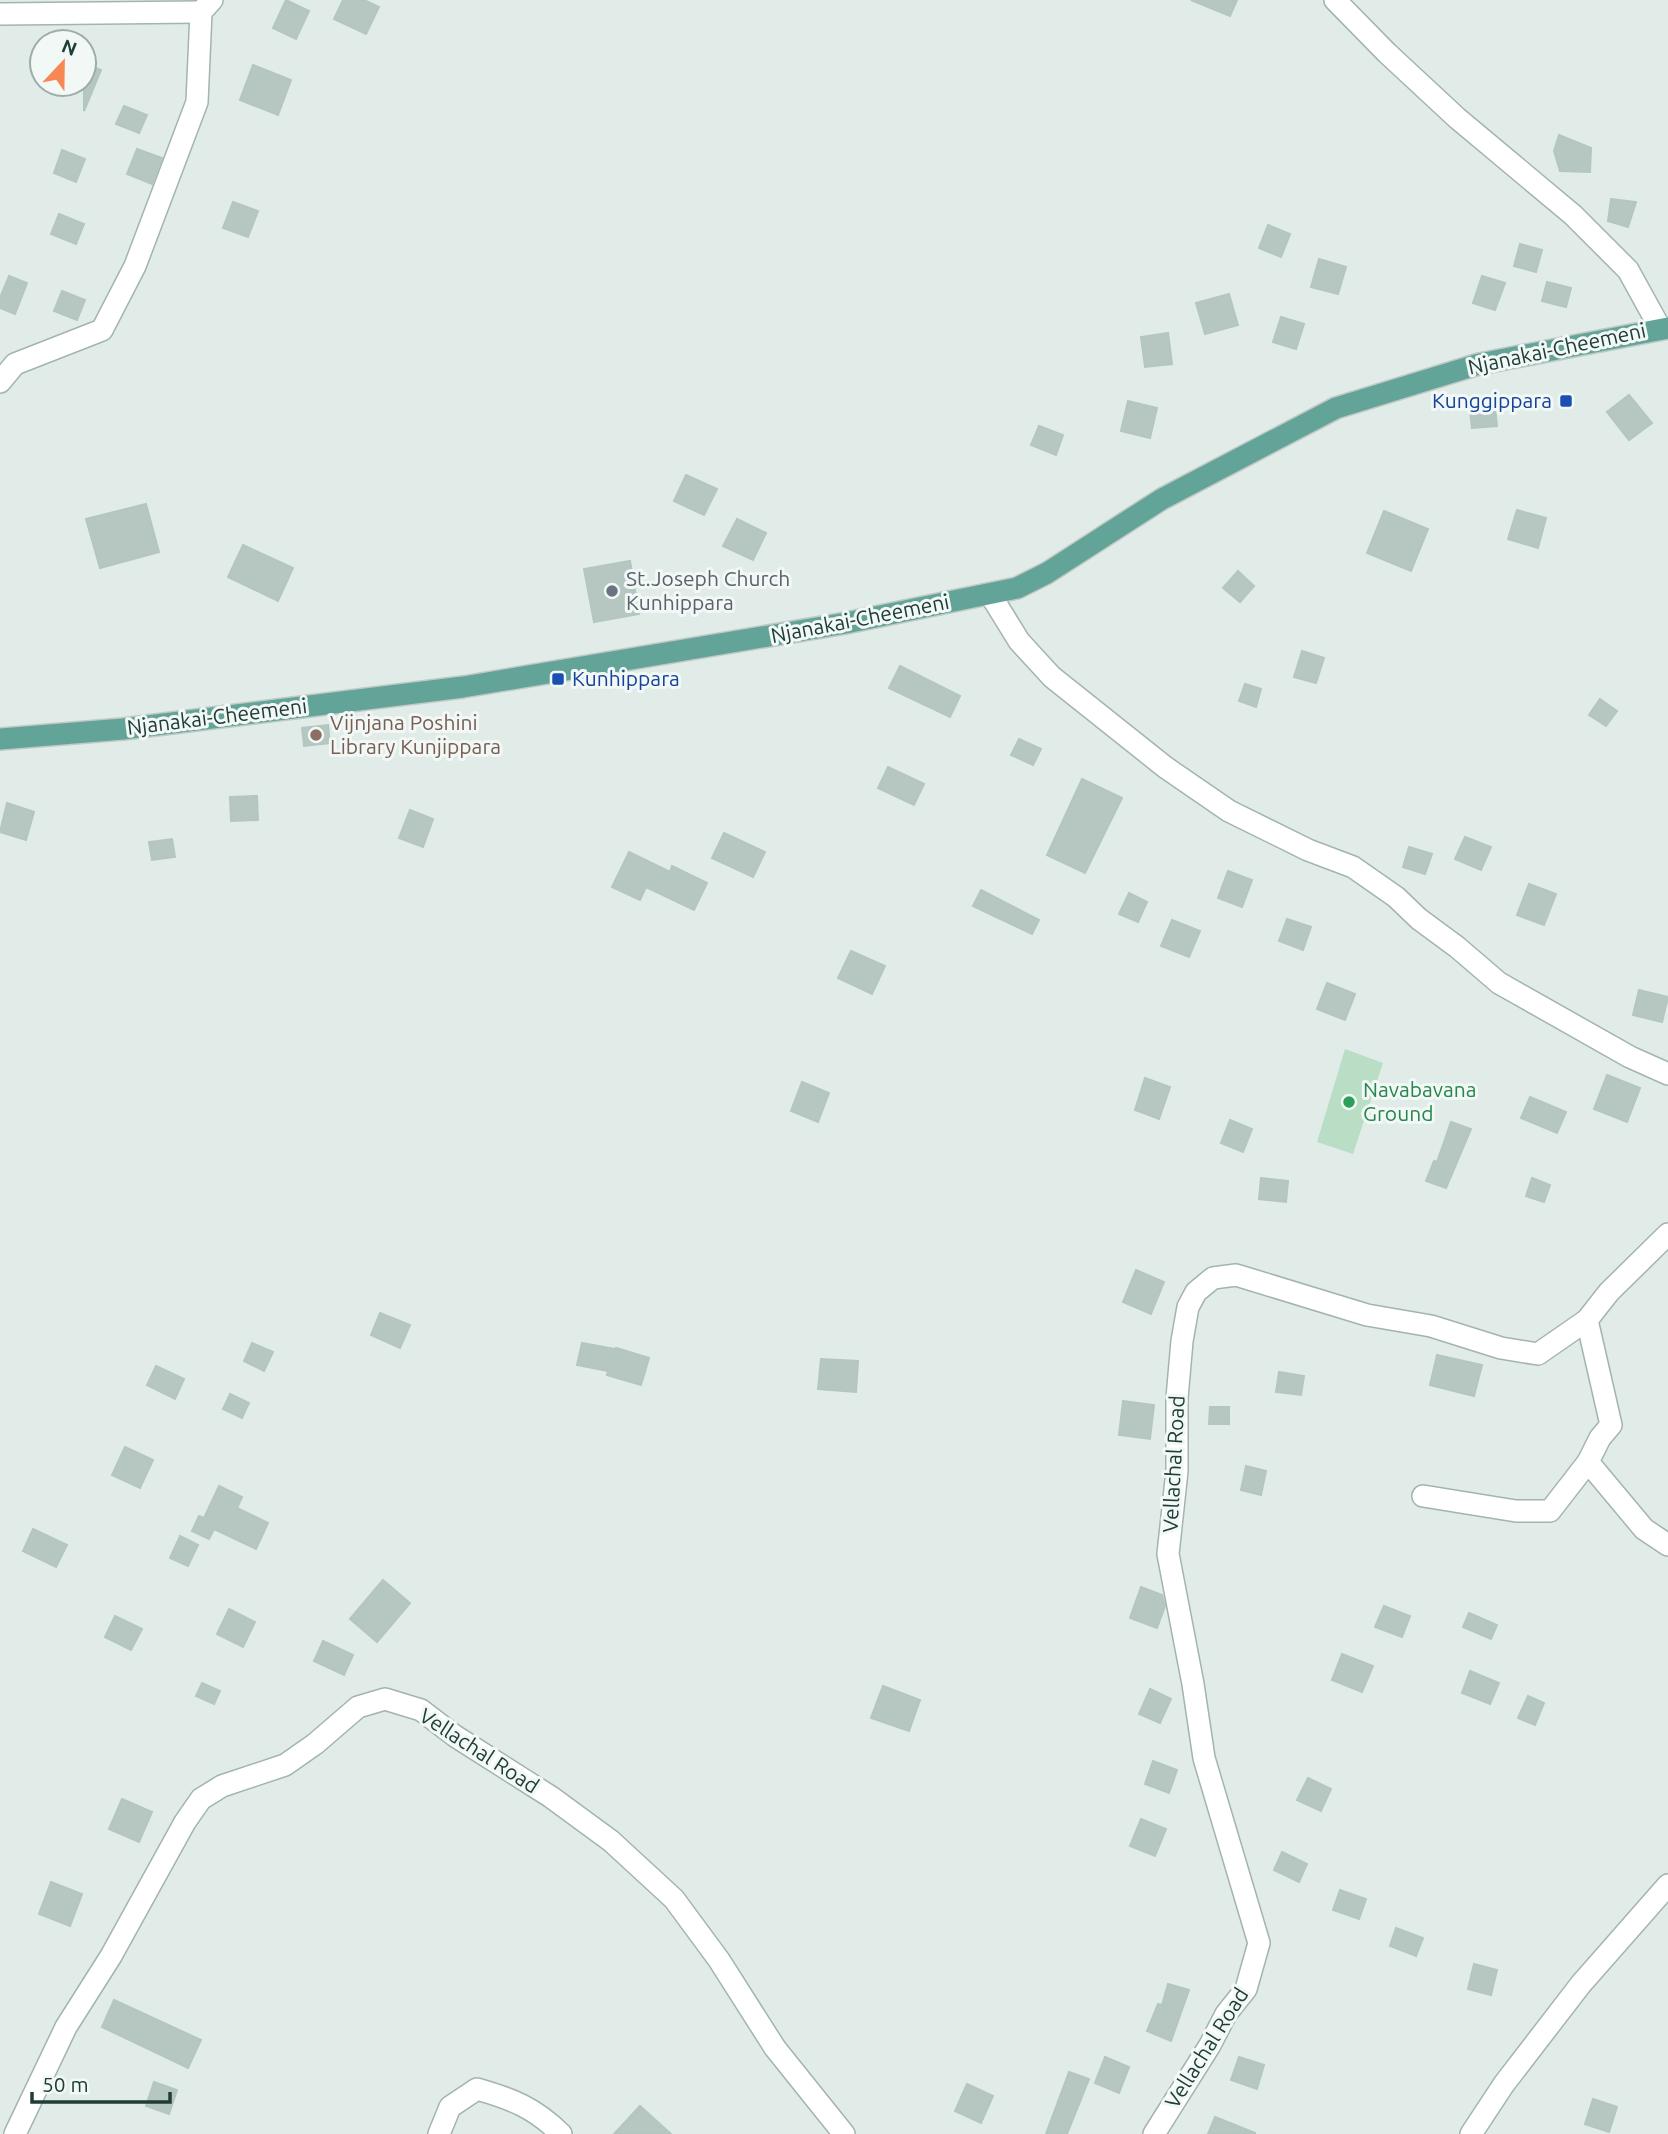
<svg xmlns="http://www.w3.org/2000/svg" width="1668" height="2134" font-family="Ubuntu,sans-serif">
	<rect width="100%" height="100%" fill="#e1ece8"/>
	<path fill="#b9dec5" d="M1345,1049L1383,1063L1353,1154L1317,1142Z"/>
	<g fill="#b6c7c1" stroke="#b3c6bf" stroke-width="2">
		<path d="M286,0L309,11L296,39L273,28Z"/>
		<path d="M343,0H364L379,7L366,34L334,19Z"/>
		<path d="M1191,0H1237L1230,16Z"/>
		<path d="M84,63L101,70L84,111Z"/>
		<path d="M253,65L291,80L278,115L240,100Z"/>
		<path d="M124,106L147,115L139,133L116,124Z"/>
		<path d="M1559,135L1591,148L1590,172L1560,171L1554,151Z"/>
		<path d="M137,149L162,158L152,184L127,174Z"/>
		<path d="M62,150L85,159L76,182L54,173Z"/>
		<path d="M1611,199L1636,202L1628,227L1608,221Z"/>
		<path d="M233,202L258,211L248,237L223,228Z"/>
		<path d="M59,214L84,224L76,244L51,234Z"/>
		<path d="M1268,225L1290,234L1281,257L1259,248Z"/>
		<path d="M1520,244L1542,250L1536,272L1514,266Z"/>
		<path d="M1319,259L1346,267L1338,294L1311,287Z"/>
		<path d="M9,276L27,283L15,314L0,308V298Z"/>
		<path d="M1482,276L1505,283L1495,310L1473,303Z"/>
		<path d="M1547,282L1571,288L1566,307L1542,301Z"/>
		<path d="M62,291L85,300L77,320L54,311Z"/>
		<path d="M1229,294L1238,325L1205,334L1196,303Z"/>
		<path d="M1281,317L1304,324L1296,349L1273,342Z"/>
		<path d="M1168,333L1172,364L1145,367L1141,337Z"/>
		<path d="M1629,395L1652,423L1629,440L1607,412Z"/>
		<path d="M1494,398L1497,426L1472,428L1469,401Z"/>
		<path d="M1128,401L1157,408L1150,438L1121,431Z"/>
		<path d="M1039,426L1063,435L1056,455L1031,445Z"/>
		<path d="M686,475L717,489L704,515L674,501Z"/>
		<path d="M146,504L159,552L100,568L86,519Z"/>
		<path d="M1517,510L1546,518L1538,548L1508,539Z"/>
		<path d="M1384,511L1428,529L1411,571L1367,553Z"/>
		<path d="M737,519L766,533L753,560L723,546Z"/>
		<path d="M243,545L293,568L278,601L228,577Z"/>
		<path d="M630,561L639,614L594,622L584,569Z"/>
		<path d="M1238,571L1254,586L1240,602L1223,588Z"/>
		<path d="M1302,651L1324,658L1316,683L1294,677Z"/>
		<path d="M900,666L960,696L950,717L889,688Z"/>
		<path d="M1245,684L1261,689L1256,707L1239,701Z"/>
		<path d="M1600,699L1617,711L1606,726L1589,715Z"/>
		<path d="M328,725L330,743L304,746L302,728Z"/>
		<path d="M1019,739L1041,749L1033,765L1011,755Z"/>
		<path d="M888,767L924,784L914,805L878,788Z"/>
		<path d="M1082,779L1122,798L1085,873L1047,855Z"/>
		<path d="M257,796L258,820L231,821L230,797Z"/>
		<path d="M7,803L34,812L26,840L0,832Z"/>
		<path d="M410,810L433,819L423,847L399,838Z"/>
		<path d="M724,833L765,852L753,877L712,858Z"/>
		<path d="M1465,837L1491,847L1481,870L1455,859Z"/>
		<path d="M172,839L175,857L152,860L149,842Z"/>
		<path d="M1409,847L1432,854L1425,874L1403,867Z"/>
		<path d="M629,852L670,872L672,866L707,883L694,910L646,887L640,900L612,887Z"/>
		<path d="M1228,871L1252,880L1242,907L1218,898Z"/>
		<path d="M1529,884L1556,894L1544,925L1517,915Z"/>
		<path d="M981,890L1039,920L1032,934L973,906Z"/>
		<path d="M1129,893L1147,902L1138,922L1119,914Z"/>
		<path d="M1287,919L1311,927L1303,950L1279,941Z"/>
		<path d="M1172,920L1200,931L1189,957L1161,946Z"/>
		<path d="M851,951L885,966L872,994L838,978Z"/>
		<path d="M1327,983L1355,994L1345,1020L1317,1009Z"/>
		<path d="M1639,990L1668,997L1662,1022L1633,1015Z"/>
		<path d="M1607,1075L1640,1088L1627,1122L1594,1109Z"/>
		<path d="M1145,1078L1170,1087L1159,1119L1135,1110Z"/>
		<path d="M802,1082L829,1093L818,1122L791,1111Z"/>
		<path d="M1530,1097L1566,1112L1557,1133L1521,1118Z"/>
		<path d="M1230,1120L1252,1129L1243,1152L1221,1143Z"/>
		<path d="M1451,1122L1471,1129L1446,1188L1426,1181L1434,1161L1437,1162Z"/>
		<path d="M1261,1178L1288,1181L1286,1202L1259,1199Z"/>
		<path d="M1532,1178L1550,1185L1544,1202L1526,1196Z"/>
		<path d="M1136,1270L1164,1282L1151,1314L1123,1302Z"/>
		<path d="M380,1313L410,1325L400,1348L371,1335Z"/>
		<path d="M252,1343L273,1352L264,1371L244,1361Z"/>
		<path d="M582,1343L615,1349L616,1348L649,1358L641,1385L607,1375L608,1371L577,1365Z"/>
		<path d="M1437,1355L1482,1365L1474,1396L1430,1385Z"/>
		<path d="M821,1359L858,1361L856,1392L818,1389Z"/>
		<path d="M156,1366L184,1379L175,1399L147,1385Z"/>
		<path d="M1279,1372L1304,1376L1301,1395L1276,1392Z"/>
		<path d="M230,1394L249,1403L242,1418L223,1409Z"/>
		<path d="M1123,1401L1154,1405L1150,1439L1119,1435Z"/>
		<path d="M1210,1407H1229V1424H1209Z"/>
		<path d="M125,1447L153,1460L140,1488L112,1475Z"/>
		<path d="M1246,1466L1266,1471L1261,1495L1241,1490Z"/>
		<path d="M219,1486L242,1497L237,1508L268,1523L256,1549L214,1529L209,1539L192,1531L199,1516L204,1518Z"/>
		<path d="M33,1529L67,1545L56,1567L23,1551Z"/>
		<path d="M180,1536L198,1545L188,1566L170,1558Z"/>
		<path d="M383,1580L410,1603L377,1642L350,1619Z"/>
		<path d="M1141,1587L1162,1595L1165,1606L1157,1628L1130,1618Z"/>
		<path d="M1384,1606L1410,1616L1402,1637L1375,1627Z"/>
		<path d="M229,1609L255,1622L243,1647L217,1634Z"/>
		<path d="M1469,1613L1497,1625L1491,1639L1463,1627Z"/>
		<path d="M115,1616L142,1629L131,1650L105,1637Z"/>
		<path d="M323,1641L353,1655L344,1675L314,1661Z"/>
		<path d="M1342,1654L1373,1666L1362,1692L1332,1680Z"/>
		<path d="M1470,1671L1499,1683L1490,1704L1462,1693Z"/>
		<path d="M202,1683L220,1691L214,1704L196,1696Z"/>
		<path d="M883,1686L920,1700L909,1731L871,1718Z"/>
		<path d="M1150,1689L1171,1699L1160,1723L1139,1714Z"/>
		<path d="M1528,1696L1544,1703L1535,1725L1518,1718Z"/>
		<path d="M1153,1761L1177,1770L1169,1793L1145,1784Z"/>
		<path d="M1308,1778L1331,1789L1321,1811L1297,1800Z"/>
		<path d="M122,1799L152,1812L139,1842L109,1829Z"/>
		<path d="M1141,1819L1166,1829L1155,1856L1130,1846Z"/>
		<path d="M1282,1852L1307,1864L1299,1882L1274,1870Z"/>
		<path d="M51,1882L82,1894L70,1926L39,1914Z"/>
		<path d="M1340,1890L1366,1899L1359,1919L1333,1910Z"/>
		<path d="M1396,1928L1423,1938L1416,1956L1390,1946Z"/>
		<path d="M1474,1964L1497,1970L1491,1995L1468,1989Z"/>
		<path d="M1168,1984L1189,1990L1171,2041L1147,2031L1158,2004L1162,2005Z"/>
		<path d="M114,2000L201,2040L188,2068L102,2027Z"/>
		<path d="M1105,2057L1129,2067L1119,2093L1095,2083Z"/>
		<path d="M1239,2057L1264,2065L1257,2089L1231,2080Z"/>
		<path d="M1069,2072L1089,2079L1067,2134H1046Z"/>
		<path d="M154,2082L177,2090L169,2114L146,2106Z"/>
		<path d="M967,2084L993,2096L981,2123L955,2111Z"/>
		<path d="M1593,2099L1617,2107L1609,2132L1585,2124Z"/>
		<path d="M640,2106L671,2134H614Z"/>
		<path d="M1215,2117L1255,2133V2134H1208Z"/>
	</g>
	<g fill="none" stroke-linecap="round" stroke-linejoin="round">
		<defs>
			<g id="minor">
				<path d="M1335,0L1387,53L1457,118L1573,215L1628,270L1660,328"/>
				<path d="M0,14L201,12"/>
				<path d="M0,382L15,364L102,330L135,266L197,102L201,12L212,0"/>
				<path d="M990,594L1019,641L1052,677L1165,767L1229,811L1308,850L1353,867L1396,897L1419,919L1457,947L1499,983L1630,1057L1668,1074"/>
				<path d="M1587,1320L1611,1425L1600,1438L1588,1462L1644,1529L1668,1545"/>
				<path d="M1423,1496L1516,1511H1550L1588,1462"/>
				<path d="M15,2134L66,2027L111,1956L185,1822L201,1799L222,1786L285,1765L315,1744L358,1707L385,1699L421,1710L455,1736L551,1797L611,1841L674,1899L719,1960L775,2048L844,2134"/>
				<path d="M439,2134L450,2107L477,2089C512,2099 535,2108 561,2134"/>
				<path d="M1154,2134L1210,2045L1226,2014L1246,1989L1259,1943L1204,1758L1193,1684L1168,1554L1177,1471V1398L1182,1341L1188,1307L1196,1292L1213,1278L1236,1275L1367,1315L1431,1326L1501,1348L1538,1354L1587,1320L1609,1292L1668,1234"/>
				<path d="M1471,2134L1504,2084L1581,1984L1668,1885"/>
			</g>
			<path id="major" d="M0,739L123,729L463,687L846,623L1017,588L1047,573L1162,499L1336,408L1479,364L1668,328"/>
		</defs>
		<use href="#minor" stroke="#a3b4b0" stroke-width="24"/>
		<use href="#major" stroke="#c1c9c7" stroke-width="24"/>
		<use href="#minor" stroke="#fff" stroke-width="21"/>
		<use href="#major" stroke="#63a498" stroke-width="21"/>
	</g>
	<g fill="#1a4fb4" stroke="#f1f8f5" stroke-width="2.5">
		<rect x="1559" y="394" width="14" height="14" rx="3.5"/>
		<rect x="551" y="672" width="14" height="14" rx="3.5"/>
	</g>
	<circle fill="#6b7280" stroke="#f1f8f5" stroke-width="2.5" cx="612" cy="591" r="7"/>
	<circle fill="#8d6e63" stroke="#f1f8f5" stroke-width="2.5" cx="316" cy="735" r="7"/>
	<circle fill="#2e9e5b" stroke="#f1f8f5" stroke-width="2.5" cx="1349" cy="1102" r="7"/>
	<g text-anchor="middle" stroke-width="6" stroke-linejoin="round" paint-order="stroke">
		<g font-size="21" fill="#203d38" stroke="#f1f8f5">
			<text transform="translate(1557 349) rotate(-12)" y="7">Njanakai-Cheemeni</text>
			<text transform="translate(860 619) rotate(-11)" y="7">Njanakai-Cheemeni</text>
			<text transform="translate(217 717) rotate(-7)" y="7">Njanakai-Cheemeni</text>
			<text transform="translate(1174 1464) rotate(-87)" y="7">Vellachal Road</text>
			<text transform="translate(479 1751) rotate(33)" y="7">Vellachal Road</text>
			<text transform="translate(1207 2048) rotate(-58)" y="7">Vellachal Road</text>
		</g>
		<g font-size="21" fill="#164399" stroke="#f1f8f5" text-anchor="end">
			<text x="1552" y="408">Kunggippara</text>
			<text x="572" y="686" text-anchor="start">Kunhippara</text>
		</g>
		<g font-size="21" fill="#5b616d" stroke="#f1f8f5" text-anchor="start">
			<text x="626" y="586">St.Joseph Church<tspan x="626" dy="24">Kunhippara</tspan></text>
		</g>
		<g font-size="21" fill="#785e54" stroke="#f1f8f5" text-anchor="start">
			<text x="330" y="730">Vijnjana Poshini<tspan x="330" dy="24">Library Kunjippara</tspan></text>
		</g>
		<g font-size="21" fill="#27864d" stroke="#f1f8f5" text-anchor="start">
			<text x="1363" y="1097">Navabavana<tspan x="1363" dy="24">Ground</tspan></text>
		</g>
	</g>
	<g transform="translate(63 63) rotate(22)"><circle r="33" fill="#f1f8f5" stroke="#9dada9" stroke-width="2"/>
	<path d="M0-5L12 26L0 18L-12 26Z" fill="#f78753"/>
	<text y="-10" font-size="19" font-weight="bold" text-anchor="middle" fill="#203d38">N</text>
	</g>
	<path d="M32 2092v10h138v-10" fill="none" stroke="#203d38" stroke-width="3.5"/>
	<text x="42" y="2092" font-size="21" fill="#203d38" stroke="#f1f8f5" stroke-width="5" paint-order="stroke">50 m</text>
</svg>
